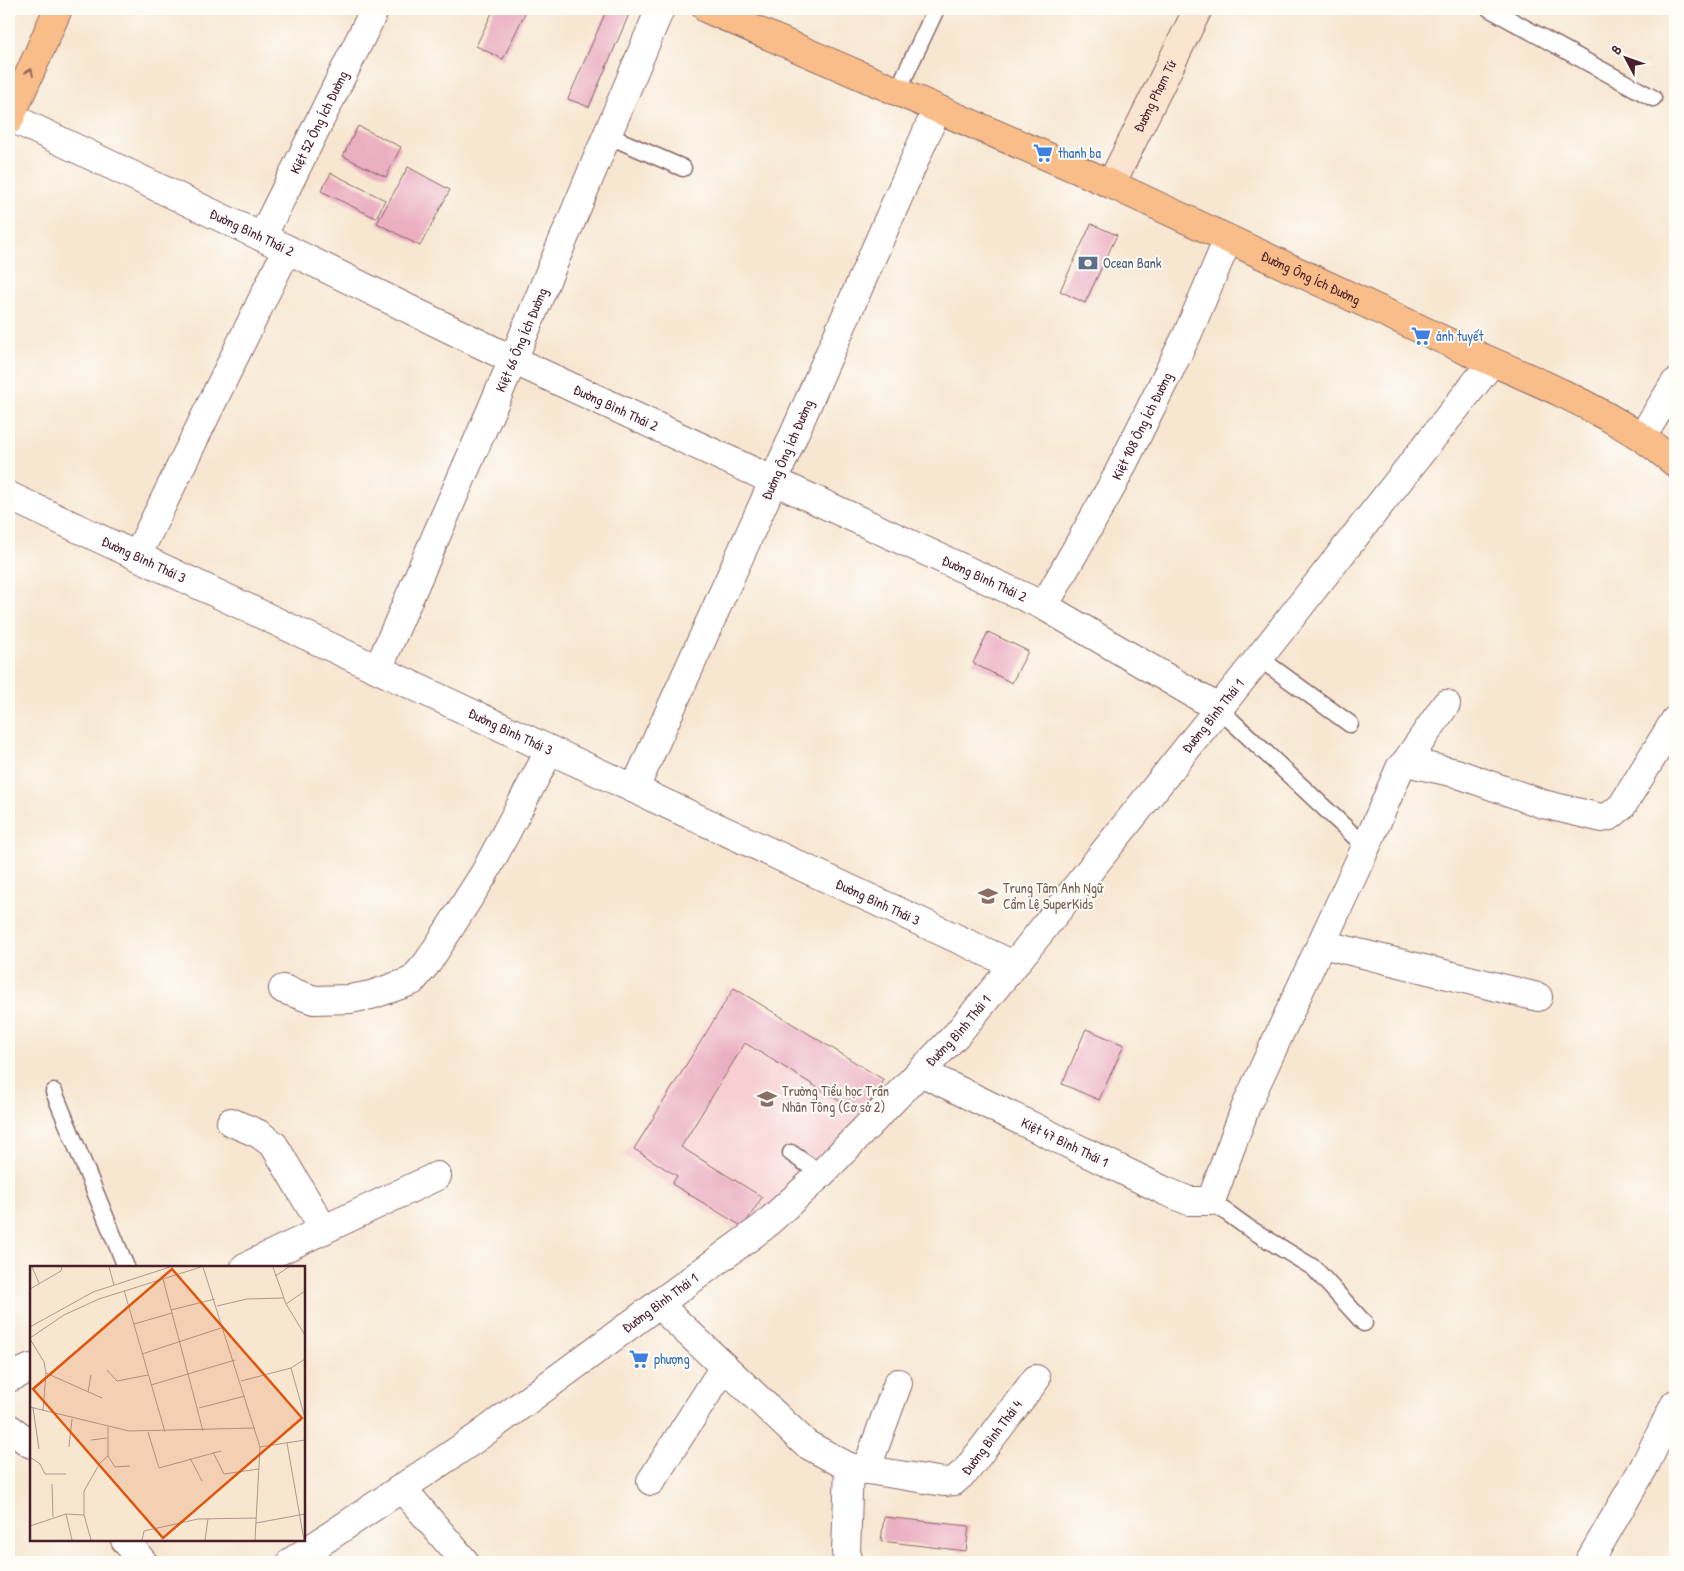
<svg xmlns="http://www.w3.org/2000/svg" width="1684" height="1571" font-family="'Patrick Hand',sans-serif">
	<rect width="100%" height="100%" fill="#fdfcf7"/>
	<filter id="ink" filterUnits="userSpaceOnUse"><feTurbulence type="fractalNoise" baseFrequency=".02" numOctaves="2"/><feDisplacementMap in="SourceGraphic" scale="10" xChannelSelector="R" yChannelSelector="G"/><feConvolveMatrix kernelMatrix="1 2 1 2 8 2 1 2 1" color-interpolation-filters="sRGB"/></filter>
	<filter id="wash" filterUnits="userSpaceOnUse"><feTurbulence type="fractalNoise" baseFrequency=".0096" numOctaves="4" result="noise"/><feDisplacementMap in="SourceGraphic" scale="20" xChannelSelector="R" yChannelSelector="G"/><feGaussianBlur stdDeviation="1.12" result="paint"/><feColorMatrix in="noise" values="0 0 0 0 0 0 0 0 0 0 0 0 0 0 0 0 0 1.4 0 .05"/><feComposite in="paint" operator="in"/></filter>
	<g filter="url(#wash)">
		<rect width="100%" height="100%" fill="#f7e6d0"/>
		<path fill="#f7cfd0" d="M729,985L884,1080L866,1118L742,1235L624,1155Z"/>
		<g id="blocks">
			<g fill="#ebafc2">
				<path d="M494,9H527L503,59L476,46Z"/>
				<path d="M607,9H623L630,12L589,107L568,99Z"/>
				<path d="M358,126L401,147L386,177L343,156Z"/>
				<path d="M408,167L450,190L420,246L377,223Z"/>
				<path d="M331,173L385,200L376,218L321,191Z"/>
				<path d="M1091,224L1117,235L1085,303L1060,291Z"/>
				<path d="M988,632L1028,651L1012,683L973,663Z"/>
				<path d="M734,988L884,1080L862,1115L745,1043L681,1147L762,1197L743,1227L672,1184L677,1176L634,1149Z"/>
				<path d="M1086,1029L1124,1045L1099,1100L1062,1084Z"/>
				<path d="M884,1517L969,1526L966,1551L881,1541Z"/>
			</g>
		</g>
	</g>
	<g filter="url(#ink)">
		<use href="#blocks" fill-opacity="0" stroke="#876565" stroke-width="1"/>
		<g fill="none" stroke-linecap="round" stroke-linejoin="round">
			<defs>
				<g id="lane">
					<path d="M1490,9L1653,98"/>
					<path d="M897,92L936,9"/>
					<path d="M607,135L683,168"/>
					<path d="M1259,658L1350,724"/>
					<path d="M1218,708L1366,847"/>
					<path d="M54,1092L126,1267"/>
					<path d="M791,1153L821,1174"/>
					<path d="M1211,1201L1247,1227L1314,1268L1364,1323"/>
				</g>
				<g id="street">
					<path id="s1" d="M10,117L262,237L513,360L1044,606L1218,708"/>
					<path id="s2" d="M262,237L375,9"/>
					<path d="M1642,437L1675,383"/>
					<path id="s3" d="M9,496L550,750L1014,965"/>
					<path d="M137,556L287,249"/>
					<path id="s4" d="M1044,606L1113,484L1188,333L1228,239"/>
					<path id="s5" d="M378,669L513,360L660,9"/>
					<path d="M1406,762L1456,773L1543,804L1602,818L1610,816L1622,806L1675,720"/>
					<path id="s6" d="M635,788L774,480L937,109"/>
					<path d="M1322,944L1538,997"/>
					<path d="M283,989L314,1000L350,999L371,995L412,981L428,962L484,874L550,750"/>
					<path id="s7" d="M921,1072L1165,1191L1189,1201H1211L1246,1106L1366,847L1400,768L1406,762L1446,704"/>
					<path d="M231,1122L259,1134L274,1145L324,1230"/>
					<path d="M245,1267L437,1176"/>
					<path d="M658,1304L806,1444L849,1467L846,1552L849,1562"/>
					<path d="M9,1378L31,1368"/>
					<path d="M9,1428L31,1444"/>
					<path id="s8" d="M849,1467L944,1482L954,1481L966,1471L1036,1379"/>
					<path d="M866,1470L898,1383"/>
					<path d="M651,1481L724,1367"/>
					<path d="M402,1488L465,1562"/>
					<path d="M125,1540L143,1562"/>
					<path id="s9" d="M291,1562L475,1439L763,1227L821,1174L957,1034L1014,965L1259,658L1492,362"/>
					<path d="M1589,1562L1644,1467L1675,1404"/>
				</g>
				<g id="secondary">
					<path id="s10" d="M1111,184L1198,9"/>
				</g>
				<g id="primary">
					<path id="s11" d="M707,9L1111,184L1465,350C1525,376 1586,401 1641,437C1653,445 1664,454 1675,463"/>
				</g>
				<path id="highway" d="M9,120L58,9"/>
			</defs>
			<use href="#lane" stroke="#876565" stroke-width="19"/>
			<use href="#street" stroke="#876565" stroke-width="30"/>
			<use href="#secondary" stroke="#876565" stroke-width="30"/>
			<use href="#primary" stroke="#876565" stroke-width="30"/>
			<use href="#highway" stroke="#876565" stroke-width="30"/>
			<use href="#lane" stroke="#fff" stroke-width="16"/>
			<use href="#street" stroke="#fff" stroke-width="28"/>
			<use href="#secondary" stroke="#fce5d0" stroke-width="28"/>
			<use href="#primary" stroke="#f8bd89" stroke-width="28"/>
			<use href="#highway" stroke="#f8bd89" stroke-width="28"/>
		</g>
		<defs><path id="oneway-chevron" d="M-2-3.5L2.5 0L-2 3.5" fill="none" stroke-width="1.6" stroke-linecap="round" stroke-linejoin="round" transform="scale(1.25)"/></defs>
		<use stroke="#986655" href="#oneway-chevron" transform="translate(30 72) rotate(-66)"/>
	</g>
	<defs>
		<symbol id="supermarket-bare" viewBox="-9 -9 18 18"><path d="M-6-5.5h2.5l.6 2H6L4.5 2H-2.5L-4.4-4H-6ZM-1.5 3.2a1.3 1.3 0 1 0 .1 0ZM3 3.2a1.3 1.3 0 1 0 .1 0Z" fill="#3f7fe0" stroke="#fdfcf7" stroke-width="2.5" paint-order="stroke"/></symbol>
		<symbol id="bank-bare" viewBox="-9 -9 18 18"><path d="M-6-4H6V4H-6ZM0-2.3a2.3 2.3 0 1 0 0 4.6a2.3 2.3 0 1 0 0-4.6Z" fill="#5c6f8a" stroke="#fdfcf7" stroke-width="2.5" paint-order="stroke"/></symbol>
		<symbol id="school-bare" viewBox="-9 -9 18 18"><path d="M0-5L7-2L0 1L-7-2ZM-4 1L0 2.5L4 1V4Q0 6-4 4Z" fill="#8d6e63" stroke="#fdfcf7" stroke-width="2.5" paint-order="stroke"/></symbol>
	</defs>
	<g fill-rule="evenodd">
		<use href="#supermarket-bare" x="1029" y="139" width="28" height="28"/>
		<use href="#bank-bare" x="1074" y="249" width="28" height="28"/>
		<use href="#supermarket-bare" x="1407" y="322" width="28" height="28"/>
		<use href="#school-bare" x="974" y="882" width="28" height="28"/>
		<use href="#school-bare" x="753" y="1085" width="28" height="28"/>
		<use href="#supermarket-bare" x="625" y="1345" width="28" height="28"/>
	</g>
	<g text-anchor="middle" stroke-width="4" stroke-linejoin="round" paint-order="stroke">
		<g font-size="14" fill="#4a1f2b" stroke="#fdfcf7">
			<text dy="5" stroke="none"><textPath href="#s10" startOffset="98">Đường Phạm Tứ</textPath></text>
			<text dy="5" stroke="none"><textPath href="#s2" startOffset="128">Kiệt 52 Ông Ích Đường</textPath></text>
			<text dy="5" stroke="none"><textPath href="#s1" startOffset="268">Đường Bình Thái 2</textPath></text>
			<text dy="5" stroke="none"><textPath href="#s11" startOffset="661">Đường Ông Ích Đường</textPath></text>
			<text dy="5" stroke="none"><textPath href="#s5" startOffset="359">Kiệt 66 Ông Ích Đường</textPath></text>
			<text dy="5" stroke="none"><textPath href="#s1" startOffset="672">Đường Bình Thái 2</textPath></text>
			<text dy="5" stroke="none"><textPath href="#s4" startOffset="205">Kiệt 108 Ông Ích Đường</textPath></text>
			<text dy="5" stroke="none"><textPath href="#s6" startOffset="371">Đường Ông Ích Đường</textPath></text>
			<text dy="5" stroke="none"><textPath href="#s3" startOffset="149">Đường Bình Thái 3</textPath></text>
			<text dy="5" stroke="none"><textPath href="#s1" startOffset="1078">Đường Bình Thái 2</textPath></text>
			<text dy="5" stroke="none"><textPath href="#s9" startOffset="1261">Đường Bình Thái 1</textPath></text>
			<text dy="5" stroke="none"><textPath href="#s3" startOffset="554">Đường Bình Thái 3</textPath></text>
			<text dy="5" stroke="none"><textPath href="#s3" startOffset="959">Đường Bình Thái 3</textPath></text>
			<text dy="5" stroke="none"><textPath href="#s9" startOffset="856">Đường Bình Thái 1</textPath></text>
			<text dy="5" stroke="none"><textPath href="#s7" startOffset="160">Kiệt 47 Bình Thái 1</textPath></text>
			<text dy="5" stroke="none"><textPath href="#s9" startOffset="451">Đường Bình Thái 1</textPath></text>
			<text dy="5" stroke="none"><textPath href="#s8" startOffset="164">Đường Bình Thái 4</textPath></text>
		</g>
		<g font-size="14" fill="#366cbe" stroke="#fdfcf7" text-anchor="start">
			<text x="1058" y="158">thanh ba</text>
			<text x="1436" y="341">ánh tuyết</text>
			<text x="654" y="1364">phượng</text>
		</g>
		<g font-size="14" fill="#4e5e75" stroke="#fdfcf7" text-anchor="start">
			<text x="1103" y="268">Ocean Bank</text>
		</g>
		<g font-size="14" fill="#785e54" stroke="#fdfcf7" text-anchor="start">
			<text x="1003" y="893">Trung Tâm Anh Ngữ<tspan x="1003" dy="16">Cẩm Lệ SuperKids</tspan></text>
			<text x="782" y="1096">Trường Tiểu học Trần<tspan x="782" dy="16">Nhân Tông (Cơ sở 2)</tspan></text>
		</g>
	</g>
	<g transform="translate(30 1266)">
		<rect width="275" height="275" fill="#f7e6d0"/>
		<path fill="none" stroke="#b2968e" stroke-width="1" d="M2,1L9,17M79,1L84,19M173,1L230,181L225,274M243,1L256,38L275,69M245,10L259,1M133,13L173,165M0,23L31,5L32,1M94,24L135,166M256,38L275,25M187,40L217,33L254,32M141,44L185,33M104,58L142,47M0,61L63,26L140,1M0,72L34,49L69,33L171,1M0,73L14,96L16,107L72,132M112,88L194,61M261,102L275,152M77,104L87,115L118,109M211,115L261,102L275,93M121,119L205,94M58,126L61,109M0,141L99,165L225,162M3,142L9,183M169,142L215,130M13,145L16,107M118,166L129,202L191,185M61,174L77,172M257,177L274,274M39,181L42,153M230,181L275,174M183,186L194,208L229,203M78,190L85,201L100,200M0,191L10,198L15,208H36M160,192L172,215M22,218L23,251M36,248L42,274M226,257L275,248M0,260L36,248L54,249M61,274L54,249V225L70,197L78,190V161M112,274L114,265L168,253L227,252M175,274L178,253"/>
		<path fill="#e0560e" fill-opacity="0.15" stroke="#e0560e" stroke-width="2.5" d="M142,3L272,152L133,272L3,123Z"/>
		<rect width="275" height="275" fill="none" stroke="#4a1f2b" stroke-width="2.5"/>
	</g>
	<rect width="1684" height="1571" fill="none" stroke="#fdfcf7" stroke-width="30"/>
	<g transform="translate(1626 58) rotate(311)" stroke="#fdfcf7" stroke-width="4" paint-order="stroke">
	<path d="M0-4L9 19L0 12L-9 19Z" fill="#4a1f2b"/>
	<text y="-8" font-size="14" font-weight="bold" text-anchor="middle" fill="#4a1f2b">B</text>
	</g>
</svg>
